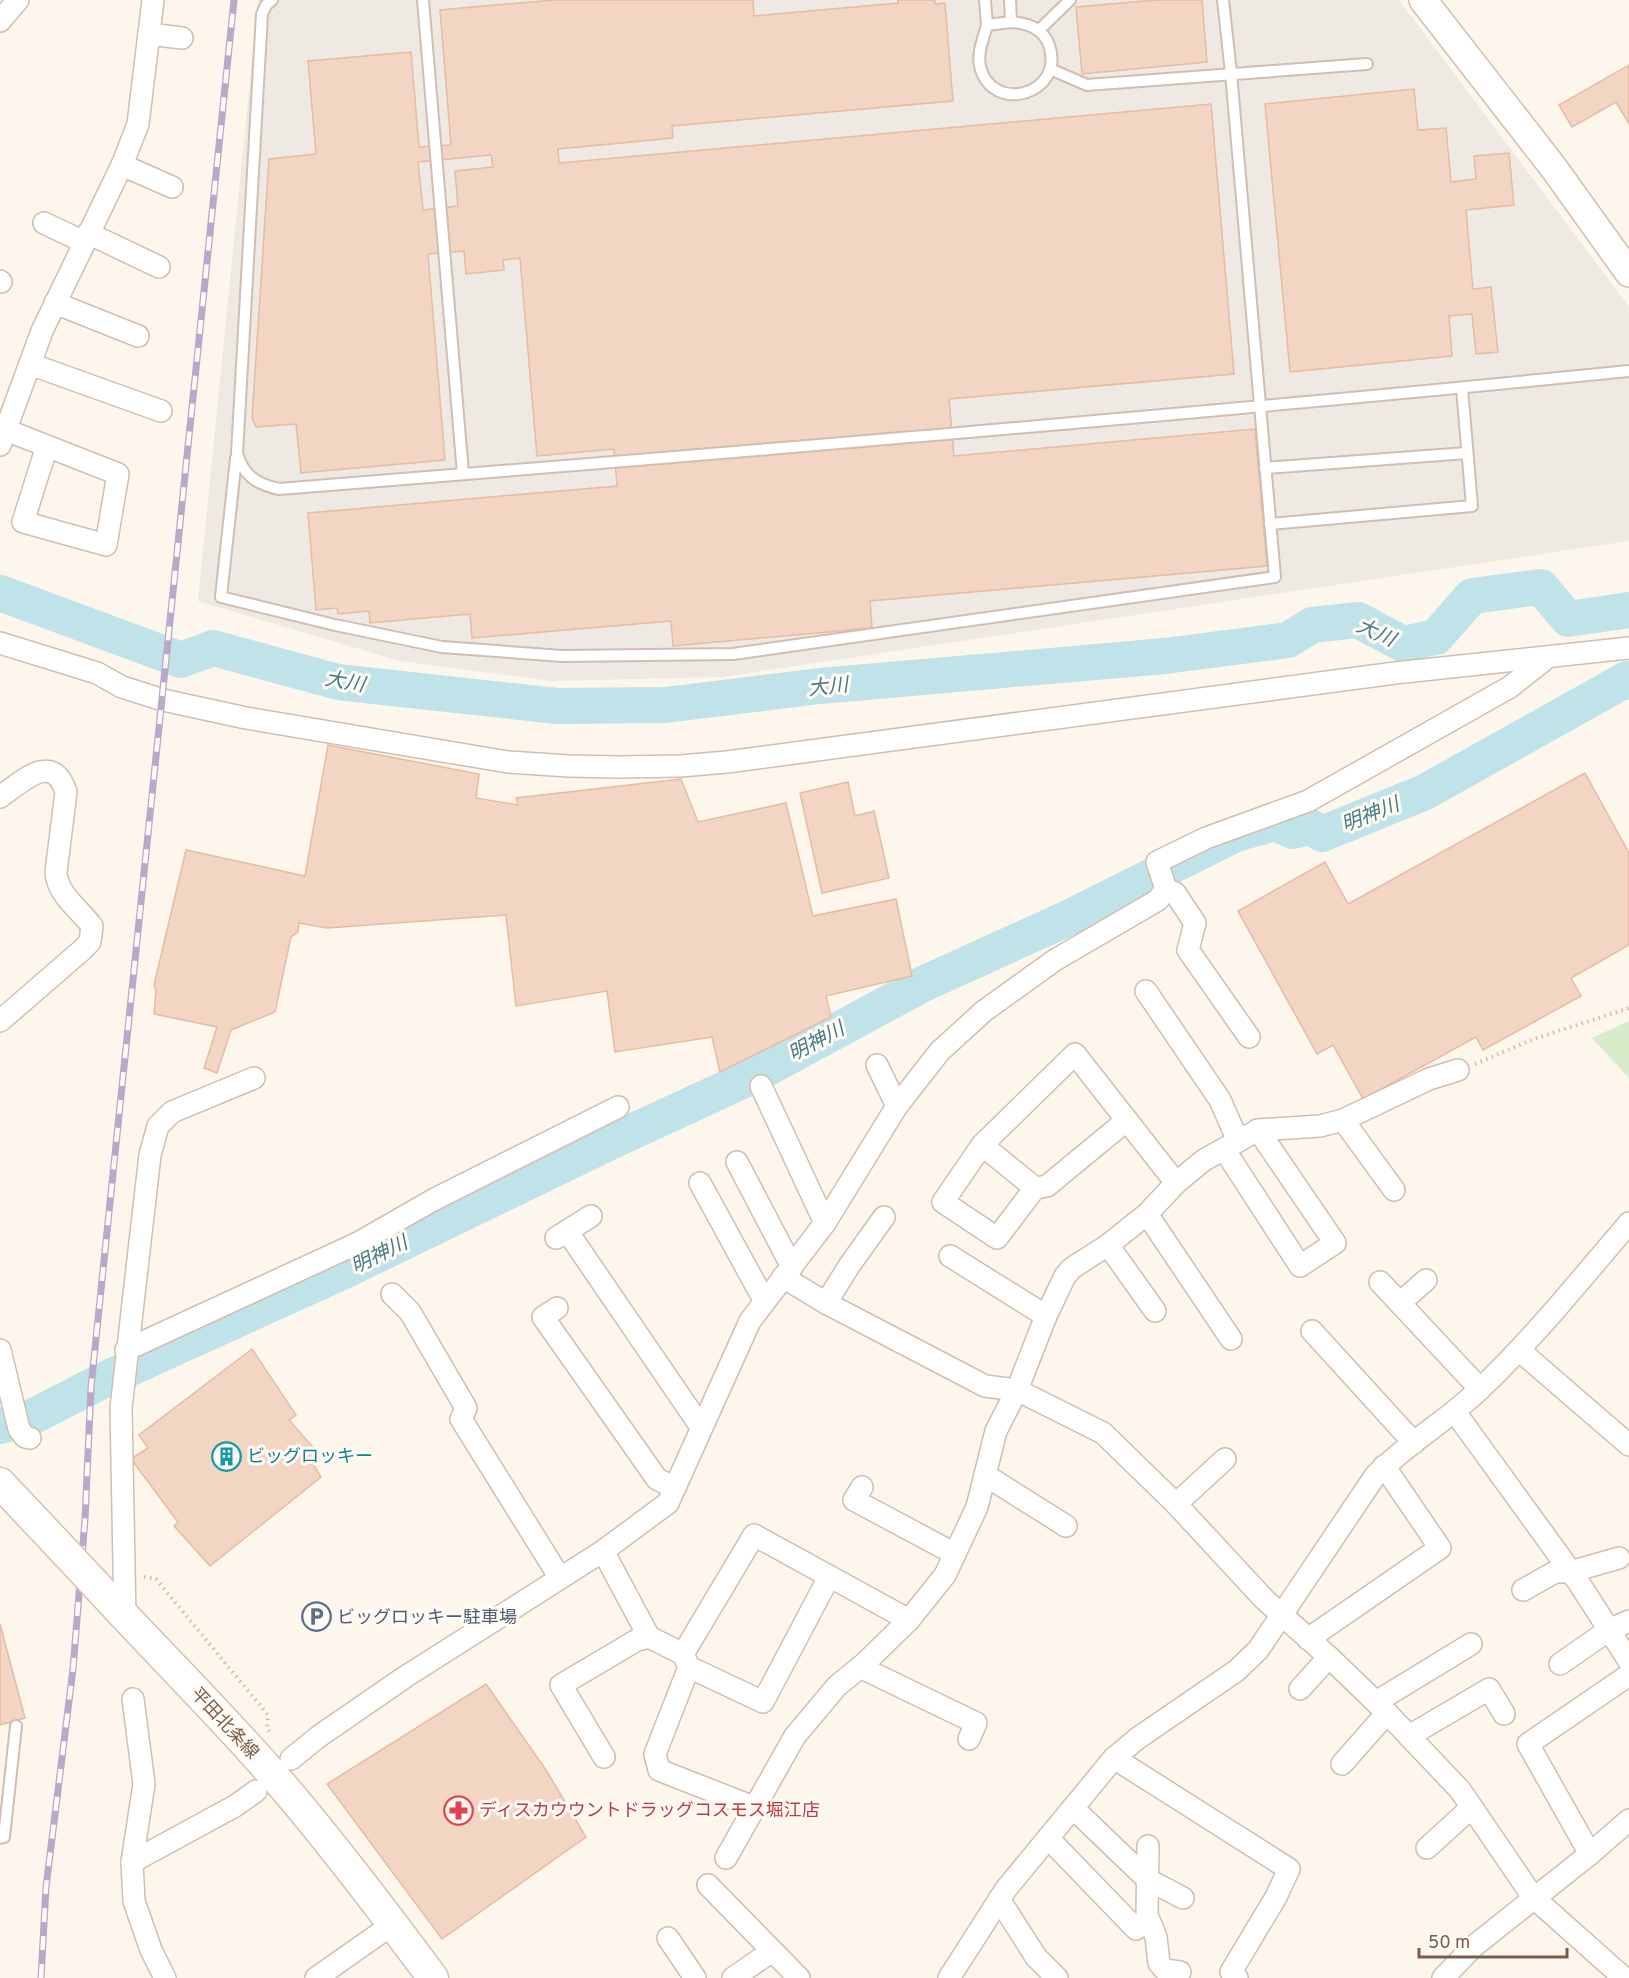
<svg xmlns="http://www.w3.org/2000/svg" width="1629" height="1978" font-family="Overpass,'Noto Sans JP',sans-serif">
	<rect width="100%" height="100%" fill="#fdf6ec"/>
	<path fill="#efe9e4" d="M258,0H1399L1629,307V541L722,677L551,681L400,661L198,601Z"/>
	<path fill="#d8ecc9" d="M1629,1021V1078L1592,1038Z"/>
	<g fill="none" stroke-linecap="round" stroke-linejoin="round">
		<g stroke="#bfe3e8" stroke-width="36">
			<path d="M0,593L181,660L213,648L338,682L556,706L665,705L820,686L1165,656L1288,640L1312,625L1358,620L1403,644L1436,637L1472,596L1541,587L1568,619L1629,610"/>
			<path d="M0,1426L30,1418L106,1379L346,1270L610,1142L755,1075L923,984L1064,920L1236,834L1275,823L1293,831L1311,827L1322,834L1425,792L1627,679L1629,682"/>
		</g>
	</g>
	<g fill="#f3d5c3" stroke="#e6bba3" stroke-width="1.5" fill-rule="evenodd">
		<path d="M554,0H753L754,16L898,3V0H935V4L945,3L953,101L672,126L673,138L558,149L559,163L1211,104L1234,374L949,399L954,456L1255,429L1267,566L870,601L872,628L673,646L671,621L472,638L470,614L370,623L369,611L338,614L337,608L316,610L308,513L617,486L614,449L537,456L520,258L503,260L504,270L466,274L464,251L428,254L445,460L301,473L296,424L256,427L252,418L269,159L316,154L308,61L411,52L419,147L451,145L440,10ZM491,155L493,167L455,171L458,206L423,210L418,162Z"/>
		<path d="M1156,0H1202L1207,62L1082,74L1076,7Z"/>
		<path d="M1629,65V124L1616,102L1572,127L1559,105Z"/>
		<path d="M1414,89L1418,130L1446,128L1451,182L1476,179L1474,156L1509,153L1514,205L1466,210L1473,289L1491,287L1498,352L1476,354L1472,314L1449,316L1452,356L1290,372L1265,104Z"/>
		<path d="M328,745L479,774L476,798L518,805L516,798L681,779L698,822L786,803L813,916L896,899L912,976L826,996L831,1017L720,1072L712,1037L615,1052L607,991L516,1006L506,915L327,928L299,923L298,932L291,937L275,1012L231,1030L217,1073L204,1068L217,1027L154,1014L156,990L154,985L186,850L305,876Z"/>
		<path d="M1585,773L1629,853V945L1571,978L1581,996L1483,1050L1476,1037L1363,1099L1333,1045L1317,1054L1238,911L1325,862L1348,904Z"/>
		<path d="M848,782L855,816L874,811L889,878L822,893L800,793Z"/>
		<path d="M252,1349L296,1415L289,1420L318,1453L312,1462L321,1477L210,1566L174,1526L178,1522L131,1459L148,1448L139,1435Z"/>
		<path d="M0,1624L25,1718L0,1725Z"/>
		<path d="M486,1684L546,1770L586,1837L442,1939L327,1784Z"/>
	</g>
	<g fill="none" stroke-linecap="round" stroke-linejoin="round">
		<defs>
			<g id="service">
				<path d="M272,0L266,5L262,14L237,453C243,475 256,484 279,489C729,453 1179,416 1629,371"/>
				<path d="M423,0L463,474"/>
				<path d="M985,0L987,25"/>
				<path d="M1010,0L1011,22"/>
				<path d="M1011,22C1027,23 1043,28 1049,45C1066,95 991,115 980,66C977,52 984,37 987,25Z"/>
				<path d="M1039,30L1070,0"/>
				<path d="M1050,69L1087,85L1367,64"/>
				<path d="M236,458L221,597L335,625L442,647L562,656L733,654L1275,577L1231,73L1223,0"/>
				<path d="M1265,468L1467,453"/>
				<path d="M1270,524L1472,506L1462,388"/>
				<path d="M0,1838L4,1837L16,1726"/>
			</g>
			<g id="minor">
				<path d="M0,21L18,0"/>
				<path d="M149,34L182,38"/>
				<path d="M122,165L172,187"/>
				<path d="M44,223L84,242"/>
				<path d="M88,233L159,267"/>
				<path d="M0,281L1,282"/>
				<path d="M55,303L138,336"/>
				<path d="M30,364L161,411"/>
				<path d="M6,430L118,474L106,545L23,522L47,446"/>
				<path d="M0,445L42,331L122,165L138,124L153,0"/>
				<path d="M0,643L97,673L122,687L163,700L246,718L508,762L569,766L619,767L680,766L727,762L1395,673L1629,648"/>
				<path d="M0,797C22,782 53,750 66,792L56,872C57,894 79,909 92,926L90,942L81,951L0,1021"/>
				<path d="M1166,889L1175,893L1195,923L1188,950L1249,1037"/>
				<path d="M1146,991L1220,1100L1238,1141"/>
				<path d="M877,1065L897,1106"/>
				<path d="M761,1086L825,1223"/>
				<path d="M1127,1120L1047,1186L1035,1188L982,1145L1075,1054L1176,1183"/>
				<path d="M1343,1120L1394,1190"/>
				<path d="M982,1145L943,1202L997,1238L1035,1188"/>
				<path d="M1224,1149L1300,1266L1335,1243L1258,1130"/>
				<path d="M737,1162L792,1267"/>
				<path d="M700,1183L764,1300"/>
				<path d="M1147,1214L1231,1339"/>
				<path d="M567,1231L701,1427"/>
				<path d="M556,1238L591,1216"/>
				<path d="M1108,1245L1155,1311"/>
				<path d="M950,1256L1046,1316"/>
				<path d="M783,1277L826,1303L985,1386L1017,1390L1103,1433L1176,1504L1264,1599L1329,1657L1387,1713L1460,1790L1533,1897L1624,1978"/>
				<path d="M1380,1282L1480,1389"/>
				<path d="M392,1294L410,1312L466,1408L461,1419L560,1578"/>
				<path d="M826,1303L849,1266L884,1217"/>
				<path d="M1400,1303L1426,1280"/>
				<path d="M557,1308L543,1317L657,1479L675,1488"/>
				<path d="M1312,1331L1414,1443"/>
				<path d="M0,1350L19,1429L25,1437L30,1438"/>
				<path d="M126,1350L358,1243L433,1200L618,1107"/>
				<path d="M1519,1350L1629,1445"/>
				<path d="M1455,1412L1579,1583L1629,1661"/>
				<path d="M985,1475L1066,1526"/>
				<path d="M862,1487L854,1500L955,1554"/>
				<path d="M1176,1504L1225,1459"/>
				<path d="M603,1551L649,1637L683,1654L754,1535L909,1620"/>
				<path d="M1523,1590L1555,1572H1570L1619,1558"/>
				<path d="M125,1617L121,1408L150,1155L158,1126L172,1112L254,1078"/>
				<path d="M1308,1639L1440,1548L1384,1466"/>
				<path d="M683,1654L689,1667L763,1702L829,1577"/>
				<path d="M1560,1664L1609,1630L1629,1621"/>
				<path d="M689,1667L655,1754L659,1770L756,1808"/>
				<path d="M860,1667L976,1723L969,1739"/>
				<path d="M1300,1689L1329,1657"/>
				<path d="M133,1699L144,1784L132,1862L134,1901L151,1950L165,1978"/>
				<path d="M1376,1702L1471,1644"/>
				<path d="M1409,1736L1489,1689L1504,1714"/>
				<path d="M604,1757L561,1685L637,1640L649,1637"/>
				<path d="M1114,1758L1289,1869L1276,1897L1231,1972L1237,1978"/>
				<path d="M291,1759L318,1737L405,1677L603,1551L668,1503L750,1321L825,1223L897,1106L940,1051L984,1011L1055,960L1158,900L1166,889L1157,862L1206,838L1308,801L1510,687L1548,657"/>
				<path d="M1342,1764L1387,1713"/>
				<path d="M1073,1808L1147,1879L1183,1898"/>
				<path d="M1048,1838L1136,1929"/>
				<path d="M1148,1846L1147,1915L1156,1937L1159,1963L1165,1970L1180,1972"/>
				<path d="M1427,1848L1472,1807"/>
				<path d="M1590,1854L1528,1744L1629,1675"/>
				<path d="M726,1858L795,1736L837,1686L864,1664L909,1620L945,1575L977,1507L996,1431L1017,1390L1046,1316L1065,1276L1072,1268L1108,1245L1147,1214L1176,1183L1204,1160L1258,1130L1320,1126L1343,1120L1429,1079L1458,1070"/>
				<path d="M132,1862L235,1806L256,1791"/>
				<path d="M708,1885L799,1978"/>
				<path d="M999,1899L1036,1957L1057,1978"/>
				<path d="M668,1938L695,1978"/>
				<path d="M316,1978L393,1924"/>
				<path d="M733,1978L772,1951"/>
				<path d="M949,1978L1006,1889L1114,1758L1138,1738L1236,1671L1258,1650L1375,1476C1407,1443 1447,1421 1480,1389C1534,1338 1581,1279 1629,1223"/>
				<path d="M1443,1978L1474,1946L1590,1854L1629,1820"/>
			</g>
			<path id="tertiary" d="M1423,0L1553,167L1629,273"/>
			<g id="secondary">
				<path d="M0,1483L50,1536"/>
				<path d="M95,1584C156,1651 222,1715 281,1784C335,1847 384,1912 433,1978"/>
			</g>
		</defs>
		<use href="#service" stroke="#d1beb0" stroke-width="14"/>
		<use href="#minor" stroke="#d1beb0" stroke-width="24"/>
		<use href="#tertiary" stroke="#d1beb0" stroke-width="30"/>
		<use href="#secondary" stroke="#d6c0b0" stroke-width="33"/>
		<g stroke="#d9b8a5" stroke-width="4" stroke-dasharray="1.5 4.5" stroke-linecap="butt">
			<path d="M1475,1064L1534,1039L1629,1008"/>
			<path d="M144,1577L156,1579L268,1715L267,1728L270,1732"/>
		</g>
		<use href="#service" stroke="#fff" stroke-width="10"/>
		<use href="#minor" stroke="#fff" stroke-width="21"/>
		<use href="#tertiary" stroke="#fff" stroke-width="27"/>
		<use href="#secondary" stroke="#fff" stroke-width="30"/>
		<defs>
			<path id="rail" d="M41,1978L46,1887L73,1669L85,1519L91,1387L234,0"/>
		</defs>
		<use href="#rail" stroke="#b9a8c9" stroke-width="7"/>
		<use href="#rail" stroke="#fffaf3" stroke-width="4.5" stroke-dasharray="14" stroke-linecap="butt"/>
		<defs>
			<path id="secondary-bridge" d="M50,1536L95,1584"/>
		</defs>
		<use href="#secondary-bridge" stroke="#d6c0b0" stroke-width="33" stroke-linecap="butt"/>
		<use href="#secondary-bridge" stroke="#fff" stroke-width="30"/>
	</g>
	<defs>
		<symbol id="building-ring" viewBox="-11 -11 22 22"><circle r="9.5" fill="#fffaf3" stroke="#0f9aa8" stroke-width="1.5"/><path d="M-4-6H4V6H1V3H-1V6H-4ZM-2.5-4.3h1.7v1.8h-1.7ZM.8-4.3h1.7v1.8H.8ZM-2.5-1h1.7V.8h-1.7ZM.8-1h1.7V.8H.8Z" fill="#0f9aa8"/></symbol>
		<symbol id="parking-ring" viewBox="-11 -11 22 22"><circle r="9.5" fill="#fffaf3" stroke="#5c6f8a" stroke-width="1.5"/><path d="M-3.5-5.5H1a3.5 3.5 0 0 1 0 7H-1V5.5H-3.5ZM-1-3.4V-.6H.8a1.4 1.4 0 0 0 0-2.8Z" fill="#5c6f8a"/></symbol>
		<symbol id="pharmacy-ring" viewBox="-11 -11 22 22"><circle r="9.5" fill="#fffaf3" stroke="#e0444e" stroke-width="1.5"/><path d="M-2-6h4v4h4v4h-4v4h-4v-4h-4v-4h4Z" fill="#e0444e"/></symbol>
	</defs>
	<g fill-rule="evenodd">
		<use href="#building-ring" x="210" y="1440" width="33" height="33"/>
		<use href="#parking-ring" x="300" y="1600" width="33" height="33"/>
		<use href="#pharmacy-ring" x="442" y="1794" width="33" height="33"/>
	</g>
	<g text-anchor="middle" stroke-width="6" stroke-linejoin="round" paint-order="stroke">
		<g font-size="18" fill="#0d838f" stroke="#fffaf3" text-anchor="start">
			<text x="247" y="1462">ビッグロッキー</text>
		</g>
		<g font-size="18" fill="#4e5e75" stroke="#fffaf3" text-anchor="start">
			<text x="337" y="1623">ビッグロッキー駐車場</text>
		</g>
		<g font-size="18" fill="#7a5c4d" stroke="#fffaf3">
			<text transform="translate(225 1723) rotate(47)" y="6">平田北条線</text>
		</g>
		<g font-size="18" fill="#be3a42" stroke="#fffaf3" text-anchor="start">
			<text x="479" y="1816">ディスカウウントドラッグコスモス堀江店</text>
		</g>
		<g font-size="20" font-style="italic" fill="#437c86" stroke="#fffaf3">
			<text transform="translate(1376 632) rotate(24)" y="7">大川</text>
			<text transform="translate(345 681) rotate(10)" y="7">大川</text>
			<text transform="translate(828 686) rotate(-6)" y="7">大川</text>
			<text transform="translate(1370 814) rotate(-22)" y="7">明神川</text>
			<text transform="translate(816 1041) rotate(-28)" y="7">明神川</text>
			<text transform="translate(379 1254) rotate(-26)" y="7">明神川</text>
		</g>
	</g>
	<path d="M1419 1948v9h148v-9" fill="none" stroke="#7a5c4d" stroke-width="3"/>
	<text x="1428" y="1948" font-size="18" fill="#7a5c4d" stroke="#fffaf3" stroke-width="4.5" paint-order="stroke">50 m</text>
</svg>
